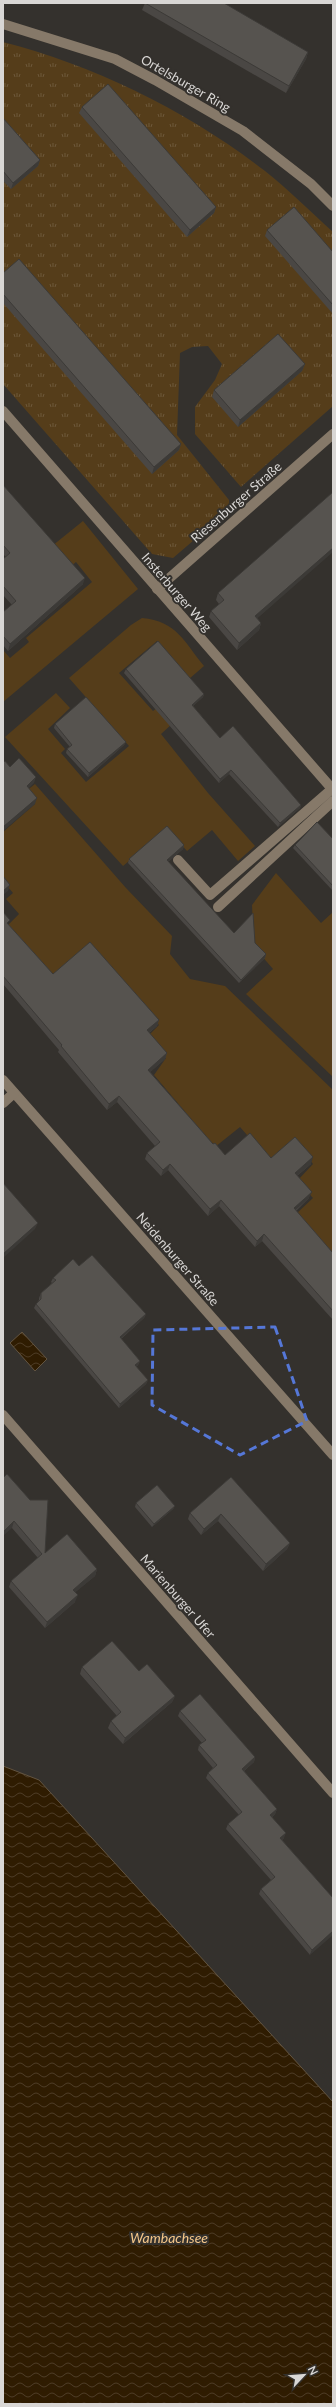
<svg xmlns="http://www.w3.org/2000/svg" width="336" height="2407" viewBox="0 0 336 2407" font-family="Lato,sans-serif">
  <defs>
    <pattern id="grass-tufts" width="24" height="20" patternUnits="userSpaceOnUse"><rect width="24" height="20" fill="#553d1a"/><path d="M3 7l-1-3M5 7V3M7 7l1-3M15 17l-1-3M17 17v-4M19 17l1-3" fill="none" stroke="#6d583a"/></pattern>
    <pattern id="water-waves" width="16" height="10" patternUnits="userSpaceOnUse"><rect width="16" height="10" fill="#2f1c01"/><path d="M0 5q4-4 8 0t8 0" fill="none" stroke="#4d3c25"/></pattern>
  </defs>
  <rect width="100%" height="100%" fill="#34312d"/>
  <path fill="url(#grass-tufts)" d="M 3,42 C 96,66 189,112 265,171 C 289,190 311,212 333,232 L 333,406 L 241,487 L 195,434 L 195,407 L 215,380 L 222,364 L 208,346 L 192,347 L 180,353 L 177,435 L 229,500 L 229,510 L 173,558 L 152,554 L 3,384 Z"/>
  <g fill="#553d1a">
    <path d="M 83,521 L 138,589 L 3,702 L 3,650 L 10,658 L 29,642 L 26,638 L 92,582 L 76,562 L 70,567 L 52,546 Z"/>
    <path d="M 142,618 C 177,621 184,642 204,666 L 189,679 L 157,641 L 119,673 L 153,711 L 172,697 L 184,713 L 161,734 L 208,793 L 255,846 L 238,861 L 212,830 L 187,851 L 167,829 L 123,866 L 5,737 L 56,693 L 70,708 L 48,729 L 65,749 L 61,753 L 86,782 L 129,746 L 69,678 L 131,625 Z"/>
    <path d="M 35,784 L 126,888 L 172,936 L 170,954 L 190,979 L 225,986 L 333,1090 L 333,1257 L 296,1214 L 313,1198 L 297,1181 L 313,1164 L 304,1151 L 270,1161 L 240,1127 L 215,1147 L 154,1075 L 166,1058 L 147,1037 L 159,1025 L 151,1015 L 51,978 L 5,928 L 19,914 L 6,899 L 13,893 L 3,881 L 3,832 L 35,804 L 25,792 Z"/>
    <path d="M 276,873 L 321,923 L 333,912 L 333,1077 L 246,994 L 273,969 L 254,947 L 252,905 Z"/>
  </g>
  <g fill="url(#water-waves)" stroke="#625441">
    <path d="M 22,1332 L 47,1359 L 35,1371 L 10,1343 Z"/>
    <path d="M 3,1766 L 39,1780 L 333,2102 L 333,2404 L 3,2404 Z"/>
  </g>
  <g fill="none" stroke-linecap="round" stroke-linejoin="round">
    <g stroke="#867969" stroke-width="10">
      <path d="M 3,24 L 115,59 L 155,80 L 243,131 L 311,184 L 333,206"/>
      <path d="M 3,411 L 333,790"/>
      <path d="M 157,589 L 333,434"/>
      <path d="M 178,860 L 210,895 L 332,789"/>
      <path d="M 218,907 L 333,801"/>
      <path d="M 3,1080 L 333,1455"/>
      <path d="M 3,1103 L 14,1093"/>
      <path d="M 3,1415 L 333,1793"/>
    </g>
  </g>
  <g fill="#4a4744">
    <path d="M 145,3 L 308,52 L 306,59 L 286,93 L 142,10 Z"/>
    <path d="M 82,107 L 216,207 L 214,213 L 187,237 L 79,113 Z"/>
    <path d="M 3,118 L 40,160 L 38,166 L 11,189 L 3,181 Z"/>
    <path d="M 267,230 L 333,252 L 333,314 L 265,236 Z"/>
    <path d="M 3,273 L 181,444 L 179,450 L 152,474 L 3,303 Z"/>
    <path d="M 305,364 L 302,371 L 238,427 L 212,397 L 214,390 Z"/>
    <path d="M 3,485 L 83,584 L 8,651 L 3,645 L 3,612 L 12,605 L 3,595 L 3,559 L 6,557 L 3,554 Z"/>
    <path d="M 218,593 L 272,605 L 257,618 L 261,623 L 259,630 L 237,650 L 209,617 L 211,611 L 219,604 L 216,600 Z"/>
    <path d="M 126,669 L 204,694 L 203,697 L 193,706 L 220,738 L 301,805 L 300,808 L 278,827 L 229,774 L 219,783 L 124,673 Z"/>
    <path d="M 55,724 L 126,742 L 124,745 L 88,777 L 66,753 L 67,749 L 70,747 L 54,728 Z"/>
    <path d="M 333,839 L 333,891 L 293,848 L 295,845 Z"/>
    <path d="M 184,845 L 183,849 L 168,862 L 234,933 L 255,943 L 266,954 L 265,958 L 239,983 L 128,863 L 129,859 Z"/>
    <path d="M 3,912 L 8,924 L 53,974 L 159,1020 L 157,1026 L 149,1033 L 167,1053 L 165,1059 L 150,1072 L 213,1144 L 225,1155 L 271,1158 L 311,1164 L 297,1176 L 309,1198 L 296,1211 L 333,1253 L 333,1320 L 262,1241 L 255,1247 L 219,1206 L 208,1216 L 168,1170 L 161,1176 L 145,1159 L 147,1153 L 155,1146 L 117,1102 L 107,1110 L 58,1052 L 59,1050 L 3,984 Z"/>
    <path d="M 79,1266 L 146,1314 L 144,1318 L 121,1339 L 140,1361 L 138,1365 L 136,1367 L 148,1380 L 146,1384 L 119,1408 L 34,1308 L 36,1304 L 39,1300 L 39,1298 L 41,1293 L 52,1283 L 51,1282 L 53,1278 Z"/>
    <path d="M 231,1477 L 290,1543 L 287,1549 L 263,1571 L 218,1521 L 201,1535 L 188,1519 L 190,1513 Z"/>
    <path d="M 3,1478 L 45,1553 L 97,1569 L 95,1576 L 75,1592 L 75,1602 L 45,1628 L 9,1587 L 11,1581 L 38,1558 L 12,1528 Z"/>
    <path d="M 136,1503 L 175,1506 L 173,1509 L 152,1527 L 135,1507 Z"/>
    <path d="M 82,1667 L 139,1671 L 175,1696 L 172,1702 L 123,1744 L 108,1728 L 111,1721 L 117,1716 L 80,1674 Z"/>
    <path d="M 180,1711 L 255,1757 L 254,1762 L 244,1771 L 277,1809 L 275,1814 L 272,1817 L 284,1838 L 282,1840 L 333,1898 L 310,1955 L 259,1894 L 261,1889 L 271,1880 L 226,1829 L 228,1824 L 239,1815 L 206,1778 L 208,1773 L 213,1768 L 198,1750 L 199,1745 L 202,1743 L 178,1716 Z"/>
  </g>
  <g fill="#3c3a37">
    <path d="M 308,52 L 306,59 L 286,93 L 289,86 Z"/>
    <path d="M 40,160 L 38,166 L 11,189 L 13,183 Z"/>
    <path d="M 216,207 L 214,213 L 187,237 L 190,230 Z"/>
    <path d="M 305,364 L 302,371 L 238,427 L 240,420 Z"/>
    <path d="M 181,444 L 179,450 L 152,474 L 154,467 Z"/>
    <path d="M 333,548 L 333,552 L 253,622 L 255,616 Z"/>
    <path d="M 85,578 L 83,584 L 8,651 L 10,644 Z"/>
    <path d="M 261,623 L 259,630 L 237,650 L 239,643 Z"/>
    <path d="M 204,694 L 203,697 L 190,709 L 192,705 Z"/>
    <path d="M 126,742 L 124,745 L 88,777 L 89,773 Z"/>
    <path d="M 231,770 L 229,774 L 219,783 L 220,779 Z"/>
    <path d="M 36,777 L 34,783 L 25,792 L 27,786 Z"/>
    <path d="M 37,798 L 35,804 L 3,831 L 3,827 Z"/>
    <path d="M 301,805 L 300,808 L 278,827 L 280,823 Z"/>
    <path d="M 184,845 L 183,849 L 166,864 L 167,860 Z"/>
    <path d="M 10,885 L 8,891 L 3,895 L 3,891 Z"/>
    <path d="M 266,954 L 265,958 L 239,983 L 241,980 Z"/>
    <path d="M 159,1020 L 157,1026 L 145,1036 L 147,1030 Z"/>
    <path d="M 167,1053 L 165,1059 L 146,1076 L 148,1070 Z"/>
    <path d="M 119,1096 L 117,1102 L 107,1110 L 109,1104 Z"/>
    <path d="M 313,1157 L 311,1164 L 293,1179 L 295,1173 Z"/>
    <path d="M 170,1164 L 168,1170 L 161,1176 L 163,1170 Z"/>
    <path d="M 312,1192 L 309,1198 L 291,1214 L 294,1208 Z"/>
    <path d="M 221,1200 L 219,1206 L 208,1216 L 210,1209 Z"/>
    <path d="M 38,1223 L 35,1229 L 3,1258 L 3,1254 Z"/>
    <path d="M 264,1234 L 262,1241 L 255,1247 L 257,1241 Z"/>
    <path d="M 146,1314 L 144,1318 L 118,1341 L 120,1337 Z"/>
    <path d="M 140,1361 L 138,1365 L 133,1370 L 135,1365 Z"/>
    <path d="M 148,1380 L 146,1384 L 119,1408 L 120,1404 Z"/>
    <path d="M 175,1506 L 173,1509 L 152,1527 L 154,1524 Z"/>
    <path d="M 221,1514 L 218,1521 L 201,1535 L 204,1529 Z"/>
    <path d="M 14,1521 L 12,1528 L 3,1536 L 3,1532 Z"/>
    <path d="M 290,1543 L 287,1549 L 263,1571 L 266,1564 Z"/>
    <path d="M 97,1569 L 95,1576 L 71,1596 L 73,1590 Z"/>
    <path d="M 78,1595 L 75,1602 L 45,1628 L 47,1622 Z"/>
    <path d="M 175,1696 L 172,1702 L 123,1744 L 125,1738 Z"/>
    <path d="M 255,1757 L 254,1762 L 240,1774 L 242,1769 Z"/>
    <path d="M 277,1809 L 275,1814 L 268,1820 L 270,1815 Z"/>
    <path d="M 286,1833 L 284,1838 L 278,1843 L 280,1838 Z"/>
    <path d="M 333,1931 L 333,1935 L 310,1955 L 312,1950 Z"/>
  </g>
  <g fill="#56534f" stroke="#3c3a37">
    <path d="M 145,3 L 224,3 L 308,52 L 289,86 Z"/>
    <path d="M 108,84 L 216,207 L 190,230 L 82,107 Z"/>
    <path d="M 3,118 L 40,160 L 13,183 L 3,171 Z"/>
    <path d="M 294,207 L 333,252 L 333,305 L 267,230 Z"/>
    <path d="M 19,259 L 181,444 L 154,467 L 3,294 L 3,273 Z"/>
    <path d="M 278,334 L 305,364 L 240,420 L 214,390 Z"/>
    <path d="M 3,485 L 85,578 L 10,644 L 3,636 L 3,612 L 16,601 L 3,586 L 3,559 L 10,553 L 3,545 Z"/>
    <path d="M 333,492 L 333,548 L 255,616 L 261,623 L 239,643 L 211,611 L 224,600 L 218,593 Z"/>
    <path d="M 158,641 L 204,694 L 192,705 L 220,738 L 233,726 L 301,805 L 280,823 L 231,770 L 220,779 L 126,669 Z"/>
    <path d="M 86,697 L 126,742 L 89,773 L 67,749 L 72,745 L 55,724 Z"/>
    <path d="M 19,758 L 36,777 L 27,786 L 37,798 L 3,827 L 3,762 L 5,761 L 10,767 Z"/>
    <path d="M 317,822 L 333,839 L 333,886 L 295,845 Z"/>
    <path d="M 167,826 L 184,845 L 167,860 L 234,933 L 253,913 L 255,943 L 266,954 L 241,980 L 129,859 Z"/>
    <path d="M 3,876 L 10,885 L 3,891 Z"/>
    <path d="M 3,912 L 10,920 L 7,923 L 53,974 L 90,942 L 159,1020 L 147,1030 L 167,1053 L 148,1070 L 213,1144 L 215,1143 L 225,1155 L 250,1133 L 271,1158 L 295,1137 L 313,1157 L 295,1173 L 312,1192 L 294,1208 L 333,1253 L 333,1311 L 264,1234 L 257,1241 L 221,1200 L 210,1209 L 170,1164 L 163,1170 L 147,1153 L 160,1142 L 119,1096 L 109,1104 L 61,1046 L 62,1045 L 3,976 Z"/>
    <path d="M 3,1183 L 38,1223 L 3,1254 Z"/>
    <path d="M 92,1255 L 146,1314 L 120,1337 L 140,1361 L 135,1365 L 148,1380 L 120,1404 L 36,1304 L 41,1299 L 41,1293 L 56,1280 L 53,1278 L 73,1259 L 79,1266 Z"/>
    <path d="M 7,1474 L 30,1500 L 48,1500 L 45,1553 L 67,1534 L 97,1569 L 73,1590 L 78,1595 L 47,1622 L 11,1581 L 42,1554 L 14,1521 L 3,1532 L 3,1478 Z"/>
    <path d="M 231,1477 L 290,1543 L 266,1564 L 221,1514 L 204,1529 L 190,1513 Z"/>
    <path d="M 157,1485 L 175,1506 L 154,1524 L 136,1503 Z"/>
    <path d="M 112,1641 L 139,1671 L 147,1664 L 175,1696 L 125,1738 L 111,1721 L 121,1712 L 82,1667 Z"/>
    <path d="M 200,1694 L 255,1757 L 242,1769 L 277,1809 L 270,1815 L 286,1833 L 280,1838 L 333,1898 L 333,1931 L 312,1950 L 261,1889 L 275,1877 L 228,1824 L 242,1812 L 208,1773 L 217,1765 L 199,1745 L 206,1740 L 180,1711 Z"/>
  </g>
  <path fill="none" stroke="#5577d7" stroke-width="3" stroke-dasharray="8 5" stroke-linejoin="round" d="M 275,1327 L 307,1421 L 240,1455 L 152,1405 L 153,1330 Z"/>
  <g text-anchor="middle" stroke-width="4" stroke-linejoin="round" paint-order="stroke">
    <g font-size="13" fill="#d9d7d5" stroke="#34312d">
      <text transform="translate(186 83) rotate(30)" y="5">Ortelsburger Ring</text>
      <text transform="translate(236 502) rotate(-41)" y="5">Riesenburger Straße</text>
      <text transform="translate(177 592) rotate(49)" y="5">Insterburger Weg</text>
      <text transform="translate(178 1259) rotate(49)" y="5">Neidenburger Straße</text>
      <text transform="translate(178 1596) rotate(49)" y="5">Marienburger Ufer</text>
    </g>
    <g font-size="14" font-style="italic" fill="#f4c689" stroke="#34312d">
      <text x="169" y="2243">Wambachsee</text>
    </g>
  </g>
  <rect width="336" height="2407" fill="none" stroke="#d9d7d5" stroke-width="8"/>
  <g transform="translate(304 2375) rotate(64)" stroke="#34312d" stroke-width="3" paint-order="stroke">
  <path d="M0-3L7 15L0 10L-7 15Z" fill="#d9d7d5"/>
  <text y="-6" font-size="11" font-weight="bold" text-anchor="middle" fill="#d9d7d5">N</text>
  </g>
</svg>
